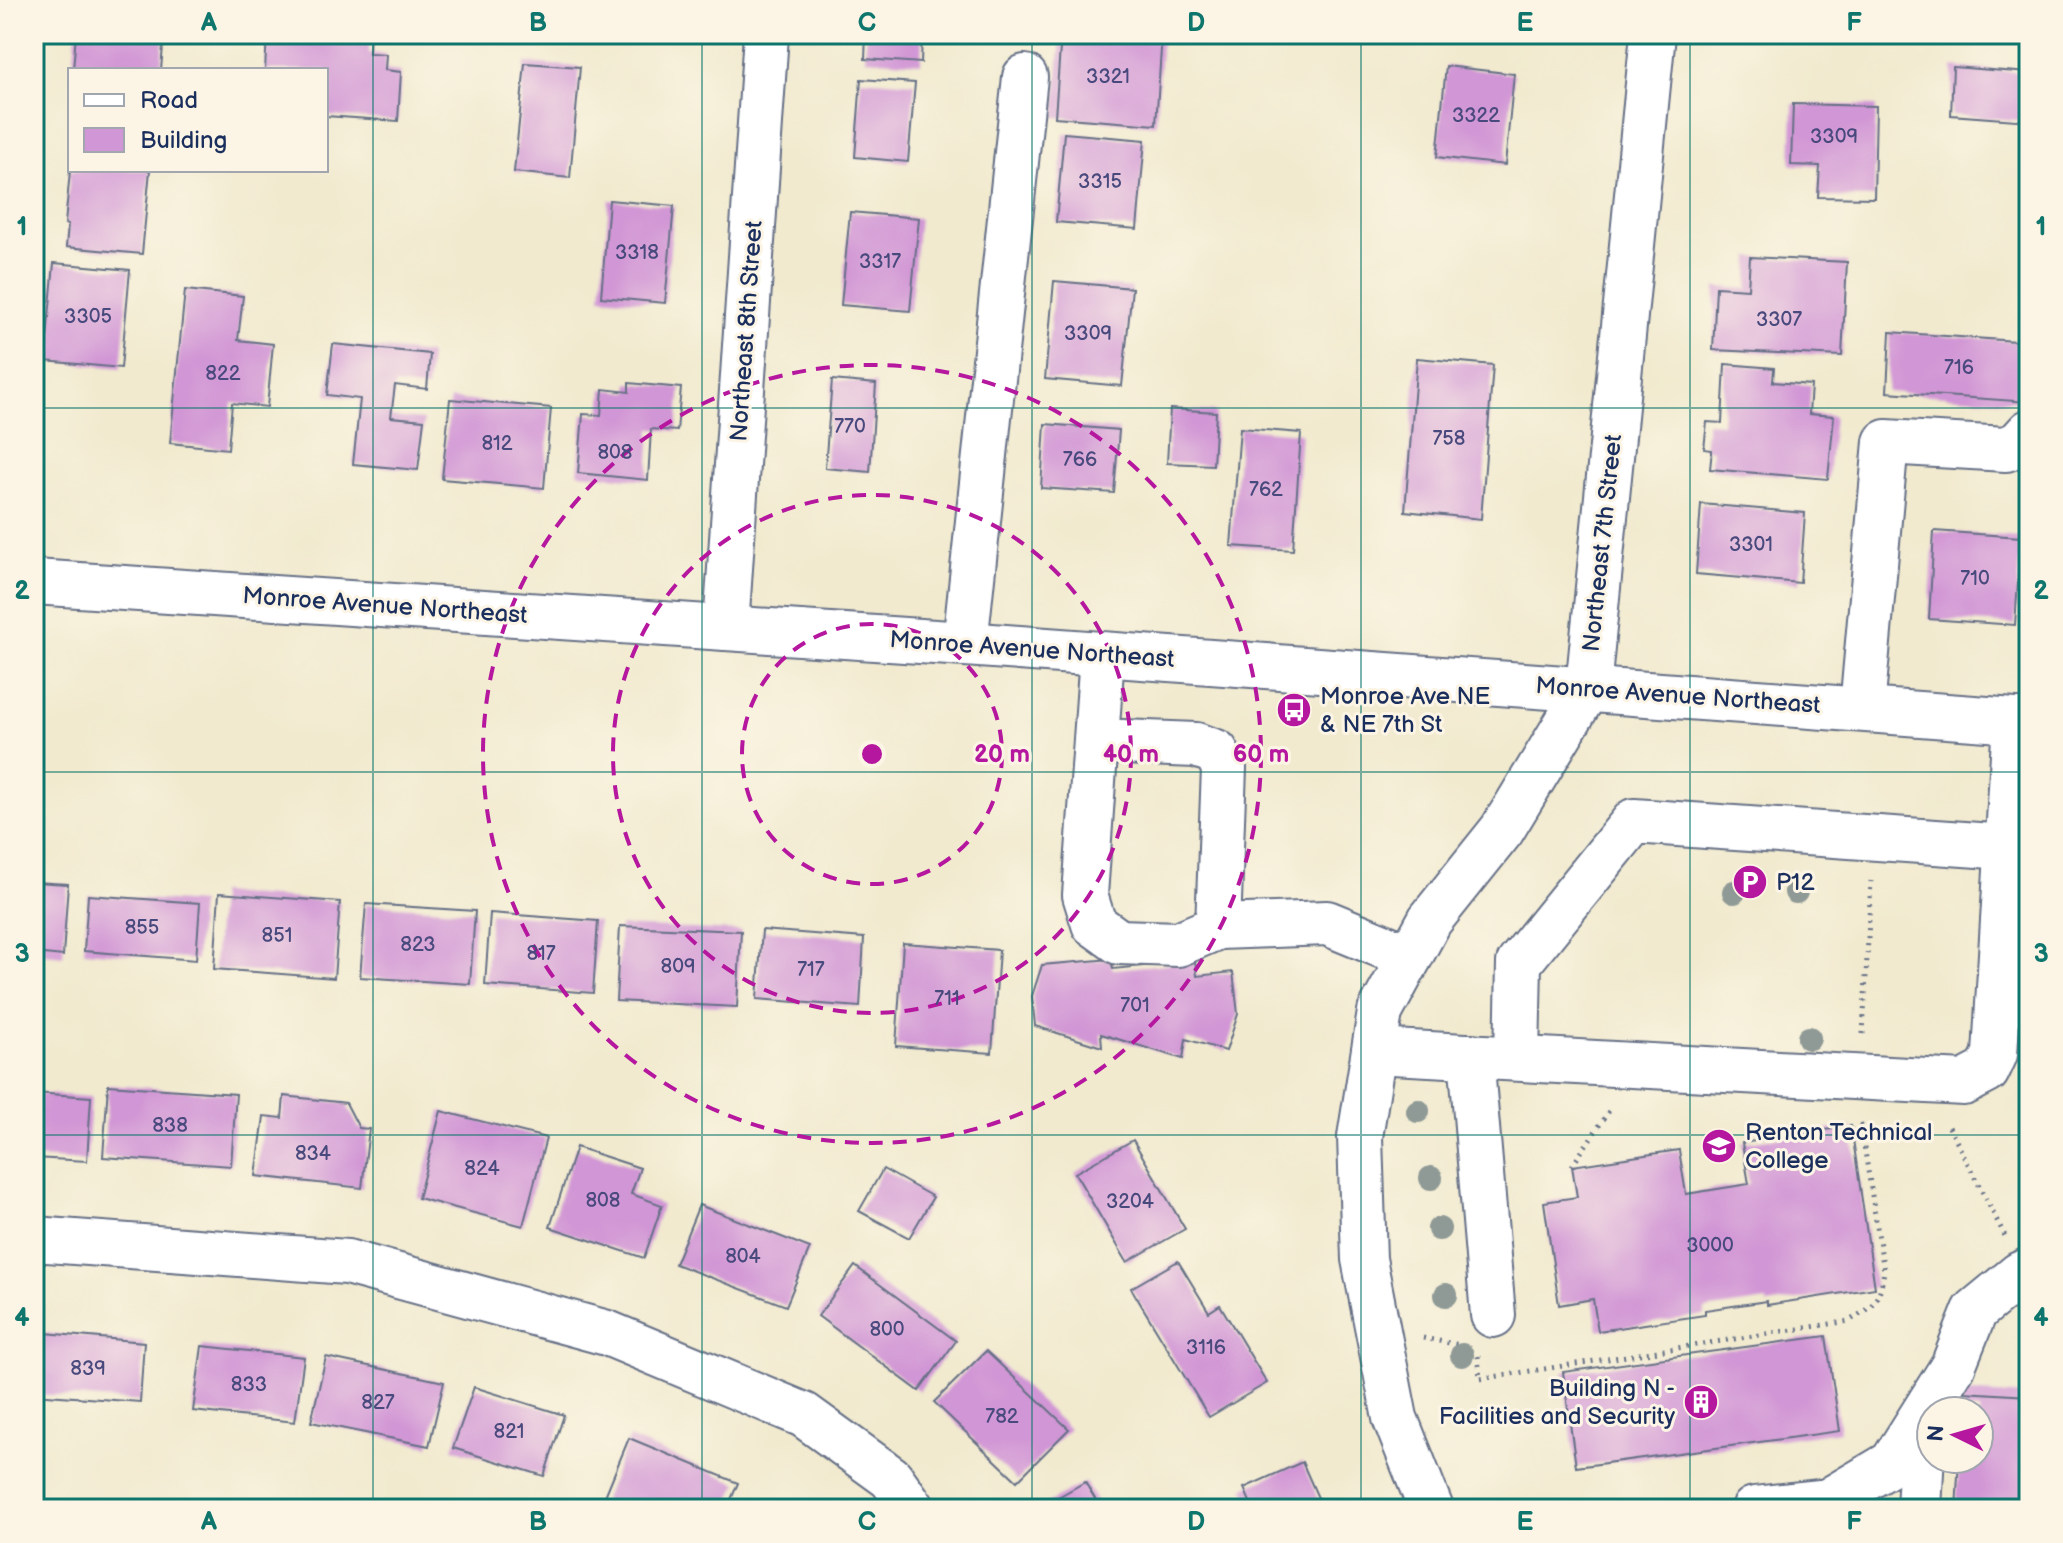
<svg xmlns="http://www.w3.org/2000/svg" width="2063" height="1543" viewBox="0 0 2063 1543" font-family="'Balsamiq Sans',sans-serif">
  <rect width="100%" height="100%" fill="#fcf5e5"/>
  <filter id="ink" filterUnits="userSpaceOnUse"><feTurbulence type="fractalNoise" baseFrequency=".0125" numOctaves="2"/><feDisplacementMap in="SourceGraphic" scale="16" xChannelSelector="R" yChannelSelector="G"/><feConvolveMatrix kernelMatrix="1 2 1 2 8 2 1 2 1" color-interpolation-filters="sRGB"/></filter>
  <filter id="wash" filterUnits="userSpaceOnUse"><feTurbulence type="fractalNoise" baseFrequency=".006" numOctaves="4" result="noise"/><feDisplacementMap in="SourceGraphic" scale="32" xChannelSelector="R" yChannelSelector="G"/><feGaussianBlur stdDeviation="1.8" result="paint"/><feColorMatrix in="noise" values="0 0 0 0 0 0 0 0 0 0 0 0 0 0 0 0 0 1.4 0 .05"/><feComposite in="paint" operator="in"/></filter>
  <g filter="url(#wash)">
    <rect width="100%" height="100%" fill="#f1eacf"/>
    <g id="blocks">
      <g fill="#d196d5">
        <path d="M 76,34 L 164,34 L 161,70 L 73,70 Z"/>
        <path d="M 267,34 L 370,34 L 369,53 L 386,54 L 385,70 L 401,72 L 398,121 L 326,116 L 326,70 L 265,70 Z"/>
        <path d="M 866,34 L 922,34 L 921,63 L 865,59 Z"/>
        <path d="M 1061,34 L 1162,34 L 1156,125 L 1055,117 Z"/>
        <path d="M 525,63 L 580,67 L 570,178 L 514,172 Z"/>
        <path d="M 1446,66 L 1514,74 L 1505,165 L 1437,157 Z"/>
        <path d="M 1953,67 L 2029,73 L 2029,121 L 1951,115 Z"/>
        <path d="M 861,79 L 915,83 L 908,162 L 855,157 Z"/>
        <path d="M 1793,104 L 1876,106 L 1874,198 L 1818,197 L 1820,166 L 1791,165 Z"/>
        <path d="M 1064,133 L 1145,140 L 1137,229 L 1056,222 Z"/>
        <path d="M 73,170 L 150,170 L 142,254 L 66,247 L 68,225 L 65,224 L 70,171 Z"/>
        <path d="M 609,200 L 674,206 L 665,303 L 601,297 Z"/>
        <path d="M 850,212 L 919,218 L 910,311 L 841,305 Z"/>
        <path d="M 1750,257 L 1847,262 L 1842,356 L 1713,350 L 1716,287 L 1748,289 Z"/>
        <path d="M 54,263 L 130,270 L 121,368 L 45,361 Z"/>
        <path d="M 1054,281 L 1132,288 L 1122,386 L 1045,379 Z"/>
        <path d="M 185,290 L 243,296 L 238,340 L 273,344 L 267,407 L 232,403 L 228,449 L 170,443 Z"/>
        <path d="M 1890,332 L 2029,342 L 2029,402 L 1887,392 Z"/>
        <path d="M 333,344 L 430,354 L 427,389 L 395,385 L 391,417 L 424,420 L 418,470 L 353,464 L 360,399 L 327,395 Z"/>
        <path d="M 1417,358 L 1493,365 L 1481,519 L 1405,511 Z"/>
        <path d="M 1725,364 L 1774,368 L 1773,382 L 1811,385 L 1809,414 L 1834,416 L 1828,479 L 1710,469 L 1712,450 L 1704,449 L 1707,422 L 1722,423 Z"/>
        <path d="M 832,380 L 876,384 L 870,472 L 825,468 Z"/>
        <path d="M 629,383 L 681,388 L 677,431 L 651,429 L 648,480 L 578,473 L 583,414 L 601,415 L 603,389 L 629,392 Z"/>
        <path d="M 450,399 L 551,408 L 544,488 L 442,479 Z"/>
        <path d="M 1170,409 L 1216,412 L 1213,465 L 1167,463 Z"/>
        <path d="M 1045,424 L 1119,430 L 1114,493 L 1041,488 Z"/>
        <path d="M 1240,428 L 1301,433 L 1293,550 L 1231,546 Z"/>
        <path d="M 1701,504 L 1805,513 L 1800,583 L 1696,574 Z"/>
        <path d="M 1934,531 L 2021,537 L 2015,625 L 1929,619 Z"/>
        <path d="M 34,882 L 68,884 L 63,956 L 34,953 Z"/>
        <path d="M 219,893 L 340,902 L 334,978 L 214,969 Z"/>
        <path d="M 88,895 L 200,903 L 196,960 L 84,951 Z"/>
        <path d="M 366,904 L 475,911 L 470,984 L 360,977 Z"/>
        <path d="M 490,913 L 598,921 L 593,993 L 485,985 Z"/>
        <path d="M 620,926 L 741,931 L 737,1007 L 616,1001 Z"/>
        <path d="M 762,930 L 864,938 L 860,1007 L 757,999 Z"/>
        <path d="M 903,943 L 999,950 L 992,1053 L 896,1046 Z"/>
        <path d="M 1111,959 L 1113,969 L 1195,961 L 1197,976 L 1233,972 L 1238,1014 L 1226,1051 L 1186,1039 L 1183,1059 L 1101,1034 L 1102,1047 L 1035,1026 L 1032,996 L 1042,965 Z"/>
        <path d="M 108,1085 L 236,1094 L 231,1166 L 103,1157 Z"/>
        <path d="M 34,1093 L 91,1097 L 87,1161 L 34,1158 Z"/>
        <path d="M 284,1096 L 346,1103 L 359,1128 L 369,1129 L 362,1188 L 256,1176 L 264,1116 L 282,1118 Z"/>
        <path d="M 441,1111 L 546,1138 L 523,1226 L 418,1198 Z"/>
        <path d="M 1851,1126 L 1875,1288 L 1767,1305 L 1767,1301 L 1705,1310 L 1705,1315 L 1598,1331 L 1593,1299 L 1559,1305 L 1544,1202 L 1577,1197 L 1572,1166 L 1679,1150 L 1686,1194 L 1749,1184 L 1742,1143 Z"/>
        <path d="M 1133,1140 L 1185,1229 L 1127,1262 L 1075,1173 Z"/>
        <path d="M 576,1147 L 640,1168 L 631,1194 L 662,1205 L 644,1258 L 550,1227 Z"/>
        <path d="M 883,1169 L 933,1197 L 909,1238 L 859,1211 Z"/>
        <path d="M 699,1205 L 810,1248 L 786,1306 L 675,1264 Z"/>
        <path d="M 1178,1261 L 1209,1312 L 1220,1305 L 1267,1383 L 1209,1417 L 1131,1288 Z"/>
        <path d="M 855,1266 L 956,1341 L 919,1391 L 818,1316 Z"/>
        <path d="M 34,1332 L 144,1342 L 140,1402 L 34,1394 Z"/>
        <path d="M 1826,1336 L 1840,1431 L 1576,1467 L 1563,1372 Z"/>
        <path d="M 202,1346 L 304,1357 L 295,1422 L 193,1411 Z"/>
        <path d="M 986,1351 L 1069,1429 L 1017,1481 L 934,1402 Z"/>
        <path d="M 326,1357 L 444,1382 L 429,1446 L 311,1422 Z"/>
        <path d="M 474,1387 L 564,1415 L 544,1476 L 453,1448 Z"/>
        <path d="M 1963,1392 L 2029,1396 L 2029,1509 L 1956,1509 L 1959,1459 L 1979,1459 L 1979,1411 L 1962,1411 Z"/>
        <path d="M 629,1438 L 738,1483 L 727,1509 L 623,1509 L 603,1501 Z"/>
        <path d="M 1302,1462 L 1323,1509 L 1253,1509 L 1244,1488 Z"/>
        <path d="M 1085,1482 L 1101,1509 L 1037,1509 Z"/>
      </g>
    </g>
  </g>
  <g filter="url(#ink)">
    <use href="#blocks" fill-opacity="0" stroke="#667086" stroke-width="2"/>
    <g fill="none" stroke-linecap="round" stroke-linejoin="round">
      <g stroke="#667086" stroke-width="48">
        <g id="minor">
          <path d="M 34,582 L 965,644 L 2029,722"/>
          <path d="M 726,628 L 766,34"/>
          <path d="M 965,644 L 1025,77"/>
          <path d="M 1862,709 L 1886,442 L 2006,449 L 2019,443 L 2029,432"/>
          <path d="M 1097,741 L 1196,745 L 1216,752 L 1224,768 L 1218,927 L 1178,944 L 1119,942 L 1094,924 L 1085,895 L 1102,655"/>
          <path d="M 1218,927 L 1327,923 L 1410,957"/>
          <path d="M 1374,1051 L 1964,1083 L 1987,1071 L 1995,1054 L 2015,721"/>
          <path d="M 1471,1056 L 1493,1315"/>
          <path d="M 1517,1058 L 1519,963 L 1634,821 L 2007,847"/>
          <path d="M 34,1239 L 347,1262 L 607,1333 L 804,1415 L 891,1478 L 913,1509"/>
          <path d="M 1431,1509 L 1395,1418 L 1364,1259 L 1360,1137 L 1380,1012 L 1430,920 L 1502,830 L 1588,688 L 1653,34"/>
          <path d="M 1754,1509 L 1828,1501 L 1892,1463 L 1953,1366 L 1975,1311 L 2020,1274 L 2029,1270"/>
          <path d="M 1919,1509 L 1924,1416"/>
        </g>
      </g>
      <g stroke="#667086" stroke-width="5" stroke-dasharray="2 6" stroke-linecap="butt">
        <path d="M 1863,1034 L 1871,881"/>
        <path d="M 1949,1127 L 2005,1236"/>
        <path d="M 1572,1166 L 1609,1111 L 1614,1111"/>
        <path d="M 1423,1338 L 1460,1345"/>
        <path d="M 1478,1356 L 1480,1379 L 1849,1321 C 1874,1306 1880,1300 1884,1271 L 1860,1120"/>
      </g>
      <use href="#minor" stroke="#fff" stroke-width="44"/>
    </g>
    <g fill="#8f9a96">
      <circle cx="1734" cy="892" r="12"/>
      <circle cx="1796" cy="892" r="12"/>
      <circle cx="1809" cy="1038" r="12"/>
      <circle cx="1418" cy="1111" r="12"/>
      <circle cx="1431" cy="1178" r="12"/>
      <circle cx="1439" cy="1229" r="12"/>
      <circle cx="1446" cy="1295" r="12"/>
      <circle cx="1462" cy="1355" r="12"/>
    </g>
  </g>
  <path fill="none" stroke="#0f766e" stroke-width="2" stroke-opacity="0.55" d="M 373,34 L 373,1509M 702,34 L 702,1509M 1032,34 L 1032,1509M 1361,34 L 1361,1509M 1690,34 L 1690,1509M 34,408 L 2029,408M 34,772 L 2029,772M 34,1135 L 2029,1135"/>
  <g fill="none" stroke="#b5179e" stroke-width="4" stroke-dasharray="14 10">
    <circle cx="872" cy="754" r="130"/>
    <circle cx="872" cy="754" r="259"/>
    <circle cx="872" cy="754" r="389"/>
  </g>
  <defs>
    <g id="bus-disc" transform="scale(1.8)"><circle r="9.5" fill="#b5179e" stroke="#fcf5e5"/><path d="M-5-6H5V4H4V6H2V4H-2V6H-4V4H-5ZM-3.5-4V0h7V-4ZM-3.5 1.2v1.5H-2V1.2ZM2 1.2v1.5H3.5V1.2Z" fill="#fff"/></g>
    <g id="parking-disc" transform="scale(1.8)"><circle r="9.5" fill="#b5179e" stroke="#fcf5e5"/><path d="M-3.5-5.5H1a3.5 3.5 0 0 1 0 7H-1V5.5H-3.5ZM-1-3.4V-.6H.8a1.4 1.4 0 0 0 0-2.8Z" fill="#fff"/></g>
    <g id="university-disc" transform="scale(1.8)"><circle r="9.5" fill="#b5179e" stroke="#fcf5e5"/><path d="M0-5L7-2L0 1L-7-2ZM-4 1L0 2.5L4 1V4Q0 6-4 4Z" fill="#fff"/></g>
    <g id="building-disc" transform="scale(1.8)"><circle r="9.5" fill="#b5179e" stroke="#fcf5e5"/><path d="M-4-6H4V6H1V3H-1V6H-4ZM-2.5-4.3h1.7v1.8h-1.7ZM.8-4.3h1.7v1.8H.8ZM-2.5-1h1.7V.8h-1.7ZM.8-1h1.7V.8H.8Z" fill="#fff"/></g>
  </defs>
  <g fill-rule="evenodd">
    <use href="#bus-disc" x="1294" y="710"/>
    <use href="#parking-disc" x="1750" y="882"/>
    <use href="#university-disc" x="1719" y="1146"/>
    <use href="#building-disc" x="1701" y="1402"/>
  </g>
  <g text-anchor="middle" stroke-width="6" stroke-linejoin="round" paint-order="stroke">
    <g font-size="20" fill="#48497c">
      <text x="1108" y="83">3321</text>
      <text x="1476" y="122">3322</text>
      <text x="1834" y="143">3309</text>
      <text x="1100" y="188">3315</text>
      <text x="637" y="259">3318</text>
      <text x="880" y="268">3317</text>
      <text x="88" y="323">3305</text>
      <text x="1779" y="326">3307</text>
      <text x="1088" y="340">3309</text>
      <text x="1959" y="374">716</text>
      <text x="223" y="380">822</text>
      <text x="850" y="433">770</text>
      <text x="1449" y="445">758</text>
      <text x="497" y="450">812</text>
      <text x="615" y="459">808</text>
      <text x="1080" y="466">766</text>
      <text x="1266" y="496">762</text>
      <text x="1751" y="551">3301</text>
      <text x="1975" y="585">710</text>
      <text x="142" y="934">855</text>
      <text x="277" y="942">851</text>
      <text x="418" y="951">823</text>
      <text x="541" y="960">817</text>
      <text x="678" y="973">809</text>
      <text x="811" y="976">717</text>
      <text x="947" y="1005">711</text>
      <text x="1135" y="1012">701</text>
      <text x="170" y="1132">838</text>
      <text x="313" y="1160">834</text>
      <text x="482" y="1175">824</text>
      <text x="603" y="1207">808</text>
      <text x="1130" y="1208">3204</text>
      <text x="1710" y="1252">3000</text>
      <text x="743" y="1263">804</text>
      <text x="887" y="1336">800</text>
      <text x="1206" y="1354">3116</text>
      <text x="88" y="1375">839</text>
      <text x="249" y="1391">833</text>
      <text x="378" y="1409">827</text>
      <text x="1002" y="1423">782</text>
      <text x="509" y="1438">821</text>
    </g>
    <g font-size="24" fill="#1b2f5e" stroke="#fcf5e5">
      <text transform="translate(746 331) rotate(-86)" y="8">Northeast 8th Street</text>
      <text transform="translate(1602 543) rotate(-84)" y="8">Northeast 7th Street</text>
      <text transform="translate(385 605) rotate(4)" y="8">Monroe Avenue Northeast</text>
      <text transform="translate(1032 649) rotate(4)" y="8">Monroe Avenue Northeast</text>
      <text transform="translate(1678 695) rotate(4)" y="8">Monroe Avenue Northeast</text>
    </g>
    <g font-size="24" fill="#1b2f5e" stroke="#fcf5e5" text-anchor="start">
      <text x="1320" y="704">Monroe Ave NE<tspan x="1320" dy="28">&amp; NE 7th St</tspan></text>
      <text x="1776" y="890">P12</text>
      <text x="1745" y="1140">Renton Technical<tspan x="1745" dy="28">College</tspan></text>
      <text x="1675" y="1396" text-anchor="end">Building N -<tspan x="1675" dy="28">Facilities and Security</tspan></text>
    </g>
  </g>
  <circle cx="872" cy="754" r="12" fill="#b5179e" stroke="#fcf5e5" stroke-width="4"/>
  <g font-size="24" text-anchor="middle" font-weight="bold" fill="#b5179e" stroke="#fcf5e5" stroke-width="6" stroke-linejoin="round" paint-order="stroke">
    <text x="1002" y="762">20 m</text>
    <text x="1131" y="762">40 m</text>
    <text x="1261" y="762">60 m</text>
  </g>
  <rect width="2063" height="1543" fill="none" stroke="#fcf5e5" stroke-width="88"/>
  <rect x="68" y="68" width="260" height="104" fill="#fcf5e5" stroke="#a2a6af" stroke-width="2"/>
  <rect x="84" y="94" width="40" height="12" fill="#ffffff" stroke="#a2a6af" stroke-width="2"/>
  <text x="140" y="108" font-size="24" fill="#1b2f5e">Road</text>
  <rect x="84" y="128" width="40" height="24" fill="#d196d5" stroke="#a2a6af" stroke-width="2"/>
  <text x="140" y="148" font-size="24" fill="#1b2f5e">Building</text>
  <g transform="translate(1955 1435) rotate(275)"><circle r="38" fill="#fcf5e5" stroke="#a2a6af" stroke-width="2"/>
  <path d="M0-6L14 30L0 20L-14 30Z" fill="#b5179e"/>
  <text y="-12" font-size="22" font-weight="bold" text-anchor="middle" fill="#1b2f5e">N</text>
  </g>
  <rect x="44" y="44" width="1975" height="1455" fill="none" stroke="#0f766e" stroke-width="3"/>
  <g font-size="26" text-anchor="middle" font-weight="bold" fill="#0f766e">
    <text x="209" y="31">A</text>
    <text x="538" y="31">B</text>
    <text x="867" y="31">C</text>
    <text x="1196" y="31">D</text>
    <text x="1525" y="31">E</text>
    <text x="1854" y="31">F</text>
    <text x="22" y="235">1</text>
    <text x="2041" y="235">1</text>
    <text x="22" y="599">2</text>
    <text x="2041" y="599">2</text>
    <text x="22" y="962">3</text>
    <text x="2041" y="962">3</text>
    <text x="22" y="1326">4</text>
    <text x="2041" y="1326">4</text>
    <text x="209" y="1530">A</text>
    <text x="538" y="1530">B</text>
    <text x="867" y="1530">C</text>
    <text x="1196" y="1530">D</text>
    <text x="1525" y="1530">E</text>
    <text x="1854" y="1530">F</text>
  </g>
</svg>
